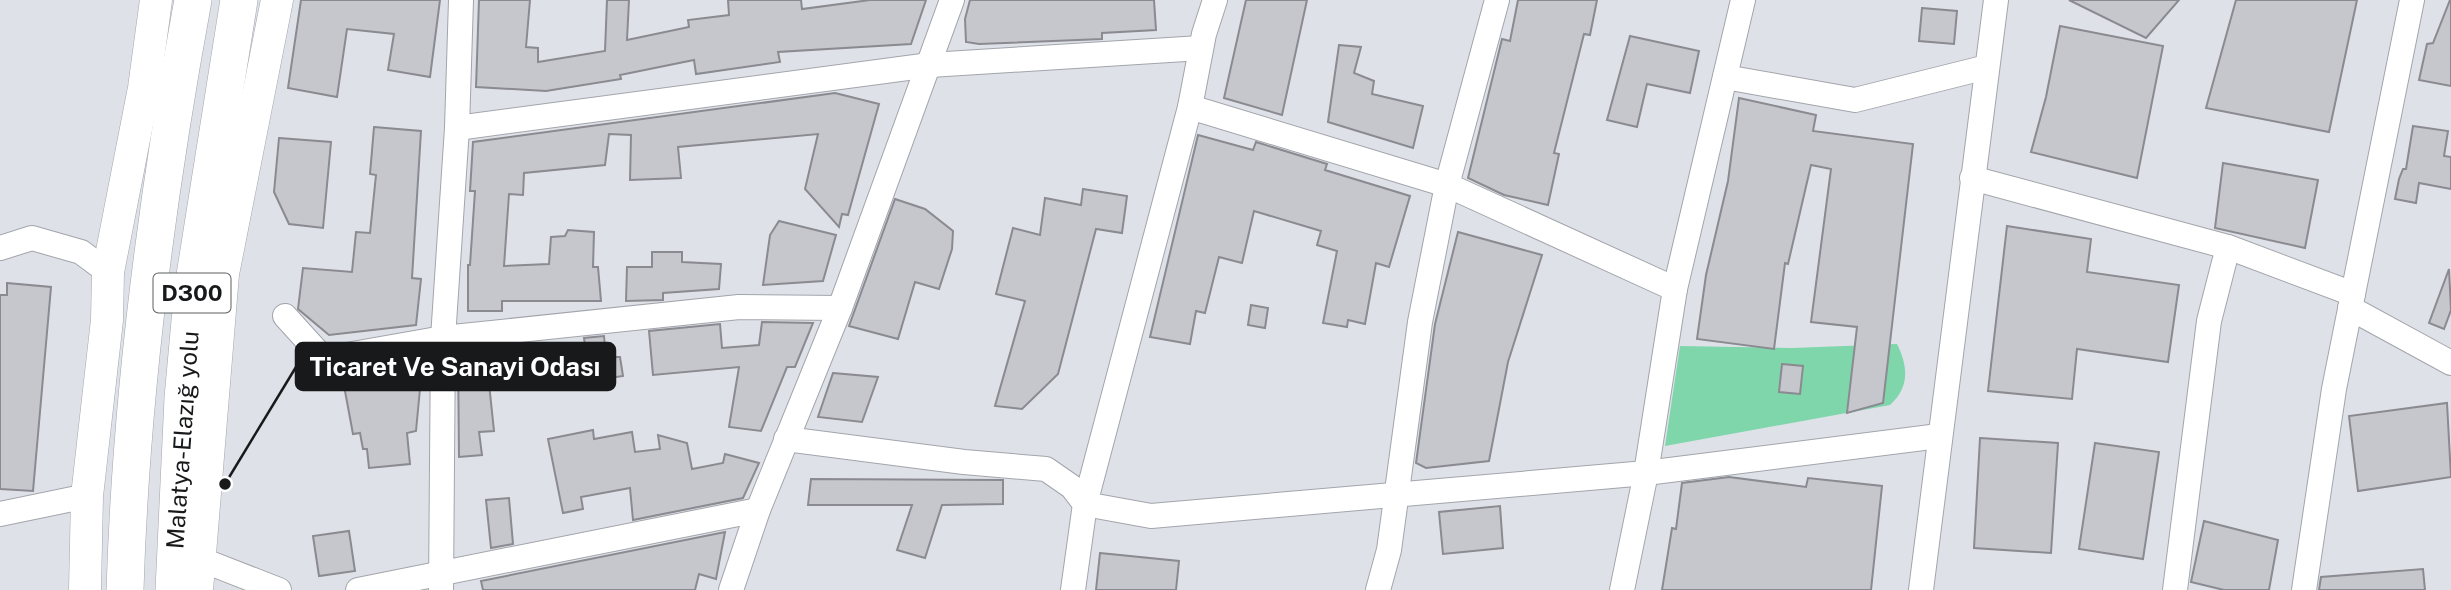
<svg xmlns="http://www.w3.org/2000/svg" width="2451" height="590" viewBox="0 0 2451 590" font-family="'Public Sans',sans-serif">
  <rect width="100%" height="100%" fill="#dee2e8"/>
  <path fill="#7fd6ab" d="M 1897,344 C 1908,366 1910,387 1890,405 L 1665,446 L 1680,346 L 1792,348 Z"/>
  <g fill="#c6c6cd" stroke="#8a8a90" stroke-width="2">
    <path d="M 301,0 L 440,0 L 430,77 L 388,70 L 394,34 L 347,29 L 337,97 L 288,88 Z"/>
    <path d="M 479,0 L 530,0 L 526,47 L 538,48 L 538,62 L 605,51 L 607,0 L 629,0 L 627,40 L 689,27 L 688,20 L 729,15 L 728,0 L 801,0 L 802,9 L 870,0 L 926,0 L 911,44 L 778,52 L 780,62 L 696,74 L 694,60 L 620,75 L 621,79 L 546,91 L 476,87 Z"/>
    <path d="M 970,0 L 1154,0 L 1156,30 L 1102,33 L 1102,39 L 979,44 L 966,42 L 965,19 Z"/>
    <path d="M 1246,0 L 1307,0 L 1282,115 L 1224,98 Z"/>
    <path d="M 1518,0 L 1597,0 L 1590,35 L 1584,34 L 1554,153 L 1559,154 L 1548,205 L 1504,195 L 1468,178 L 1502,39 L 1510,41 Z"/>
    <path d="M 2069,0 L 2179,0 L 2146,38 Z"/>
    <path d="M 2236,0 L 2357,0 L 2329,132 L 2206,108 Z"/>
    <path d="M 2450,0 L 2451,0 L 2451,86 L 2419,80 L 2427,44 L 2433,43 Z"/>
    <path d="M 1922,8 L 1957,11 L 1954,44 L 1919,41 Z"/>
    <path d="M 2060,26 L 2163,46 L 2137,178 L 2031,152 L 2046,97 Z"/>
    <path d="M 1630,36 L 1699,51 L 1690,93 L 1647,84 L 1637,127 L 1607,120 Z"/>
    <path d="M 1339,45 L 1361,47 L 1354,73 L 1374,81 L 1372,94 L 1423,106 L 1413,148 L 1328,122 Z"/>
    <path d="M 835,93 L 879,104 L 848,215 L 842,214 L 839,227 L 805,189 L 818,134 L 678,147 L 681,178 L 630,180 L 631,135 L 609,134 L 605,165 L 524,173 L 523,195 L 509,194 L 504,266 L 549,264 L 551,237 L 565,236 L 568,230 L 594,232 L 593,267 L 598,267 L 601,301 L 502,301 L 502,311 L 468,311 L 468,265 L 470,265 L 475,191 L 470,191 L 473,142 Z"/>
    <path d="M 1739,98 L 1816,115 L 1813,131 L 1913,144 L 1883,403 L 1847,413 L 1857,327 L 1811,322 L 1831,169 L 1811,165 L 1788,264 L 1785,263 L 1774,349 L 1697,339 L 1706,275 L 1728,181 Z"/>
    <path d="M 2413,126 L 2448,131 L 2444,156 L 2451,157 L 2451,189 L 2419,183 L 2416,203 L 2395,199 L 2399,179 L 2403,169 L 2406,169 Z"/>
    <path d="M 374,127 L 421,131 L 412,278 L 421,279 L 416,325 L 329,335 L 298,309 L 303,268 L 352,272 L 356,232 L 370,233 L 376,175 L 370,174 Z"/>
    <path d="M 1198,135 L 1253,150 L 1256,142 L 1327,164 L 1325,170 L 1410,196 L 1389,267 L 1376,263 L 1365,324 L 1348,320 L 1347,327 L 1323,323 L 1337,251 L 1317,245 L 1321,231 L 1254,211 L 1242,263 L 1219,257 L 1205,313 L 1196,311 L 1190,344 L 1150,337 Z"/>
    <path d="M 279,138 L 331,142 L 323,228 L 289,224 L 274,192 Z"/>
    <path d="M 2223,163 L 2318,180 L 2305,248 L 2215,228 Z"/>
    <path d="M 1083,189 L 1127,196 L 1122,233 L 1096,229 L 1058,374 L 1022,409 L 995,406 L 1025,301 L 996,294 L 1013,228 L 1040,235 L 1045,198 L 1081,205 Z"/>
    <path d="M 895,199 L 925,209 L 953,231 L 952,249 L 939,289 L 915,282 L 898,339 L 849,326 Z"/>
    <path d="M 779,221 L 836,235 L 823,281 L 763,285 L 770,235 Z"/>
    <path d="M 2007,226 L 2091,239 L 2087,272 L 2179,285 L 2168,362 L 2077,349 L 2072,399 L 1988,391 Z"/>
    <path d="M 1458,232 L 1542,255 L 1508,362 L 1489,461 L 1426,468 L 1416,463 L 1435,324 Z"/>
    <path d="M 652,252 L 682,252 L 682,262 L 721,264 L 719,289 L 663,293 L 663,300 L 626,301 L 627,267 L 652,267 Z"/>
    <path d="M 2449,269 L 2451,310 L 2444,329 L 2429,323 Z"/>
    <path d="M 7,283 L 51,287 L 33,491 L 0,489 L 0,295 L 7,295 Z"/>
    <path d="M 1251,305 L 1268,308 L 1265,328 L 1248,325 Z"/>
    <path d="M 762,322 L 813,323 L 795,367 L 787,367 L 761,431 L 729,427 L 739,367 L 653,375 L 649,331 L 720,324 L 722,348 L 759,345 Z"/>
    <path d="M 604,336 L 606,357 L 620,357 L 623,376 L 590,381 L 584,338 Z"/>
    <path d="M 492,348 L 495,374 L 488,374 L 494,431 L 479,432 L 482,455 L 459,457 L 458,353 Z"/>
    <path d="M 423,357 L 416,431 L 407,433 L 410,464 L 369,468 L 367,449 L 363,449 L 360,433 L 353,434 L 342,375 Z"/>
    <path d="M 1782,364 L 1803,366 L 1800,394 L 1779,392 Z"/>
    <path d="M 833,373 L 878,377 L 862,422 L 818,417 Z"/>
    <path d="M 2447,403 L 2451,477 L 2358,491 L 2349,416 Z"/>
    <path d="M 593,430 L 594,439 L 632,432 L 635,452 L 660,449 L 658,435 L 687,443 L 692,469 L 723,463 L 725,454 L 759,463 L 743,498 L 633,520 L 630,488 L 581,497 L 583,509 L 563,513 L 548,439 Z"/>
    <path d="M 1980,438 L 2058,443 L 2051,553 L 1974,548 Z"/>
    <path d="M 2095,443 L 2159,452 L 2143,559 L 2079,549 Z"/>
    <path d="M 1729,477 L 1806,487 L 1808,478 L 1882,486 L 1871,590 L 1662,590 L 1672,528 L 1676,529 L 1682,483 Z"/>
    <path d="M 811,479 L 1003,480 L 1003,504 L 942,505 L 925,558 L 897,550 L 912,505 L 808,505 Z"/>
    <path d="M 509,498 L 513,544 L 491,548 L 486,500 Z"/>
    <path d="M 1500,506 L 1503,548 L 1443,554 L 1439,512 Z"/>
    <path d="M 2204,521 L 2278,540 L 2269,590 L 2224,590 L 2191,582 Z"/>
    <path d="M 349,531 L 355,571 L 319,576 L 313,536 Z"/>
    <path d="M 725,532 L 716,579 L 699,574 L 695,590 L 483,590 L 481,581 Z"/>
    <path d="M 1100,553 L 1179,561 L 1176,590 L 1096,590 Z"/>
    <path d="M 2423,569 L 2425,590 L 2319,590 L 2321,577 Z"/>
  </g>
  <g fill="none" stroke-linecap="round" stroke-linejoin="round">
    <g stroke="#a2a5ab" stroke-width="26">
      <g id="minor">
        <path d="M 1725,77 L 1855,100 L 1987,67"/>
        <path d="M 1190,107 L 1447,185 L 1675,289 L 1646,473 L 1622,590"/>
        <path d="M 457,128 L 930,65 L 1201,48"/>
        <path d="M 1972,178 L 2228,247 L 2353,294 L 2334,389 L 2304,590"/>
        <path d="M 0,248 L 32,238 L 81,252 L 108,272"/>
        <path d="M 1675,289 L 1743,0"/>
        <path d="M 2353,294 L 2412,0"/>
        <path d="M 2350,308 L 2451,363"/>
        <path d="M 285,316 L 324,359 L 443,338 L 739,307 L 840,308"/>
        <path d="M 786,439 L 964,462 L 1046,469 L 1072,487 L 1085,504 L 1151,516 L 1646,473 L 1939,436"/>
        <path d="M 0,514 L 87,496"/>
        <path d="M 197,558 L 279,590"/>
        <path d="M 358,590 L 758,510"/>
        <path d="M 441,590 L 443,338 L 457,128 L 461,0"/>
        <path d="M 731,590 L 758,510 L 840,308 L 952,0"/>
        <path d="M 1073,590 L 1085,504 L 1190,107 L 1204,34 L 1215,0"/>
        <path d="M 1378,590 L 1389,550 L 1420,322 L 1447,185 L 1497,0"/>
        <path d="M 1921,590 L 1996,0"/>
        <path d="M 2175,590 L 2209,321 L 2228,247"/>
      </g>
    </g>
    <g stroke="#a2a5ab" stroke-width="33">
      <g id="major">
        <path d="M 85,590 L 87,496 L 107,320 L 108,272 L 144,88 L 156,0"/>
        <path d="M 197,590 L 223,274 L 277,0"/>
      </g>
    </g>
    <g stroke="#a2a5ab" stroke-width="38">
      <g id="highway">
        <path d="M 125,590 C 131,391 157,195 193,0"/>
        <path d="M 174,590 L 183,398 L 193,288 L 239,0"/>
      </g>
    </g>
    <use href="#minor" stroke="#fff" stroke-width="24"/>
    <use href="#major" stroke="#fff" stroke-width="32"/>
    <use href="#highway" stroke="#fff" stroke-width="37"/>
  </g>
  <g text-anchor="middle" stroke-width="5" stroke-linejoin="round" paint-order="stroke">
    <rect fill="#fff" stroke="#5d5e5f" stroke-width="2" x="153.5" y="273.5" width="77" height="39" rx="5"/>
    <g font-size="23" font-weight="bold" fill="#18191b">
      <text x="192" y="301">D300</text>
    </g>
    <g font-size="24" fill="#18191b" stroke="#fff">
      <text transform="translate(183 440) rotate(-86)" y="8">Malatya-Elazığ yolu</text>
    </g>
  </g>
  <path fill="none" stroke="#18191b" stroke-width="2.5" d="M225 484L296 367"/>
  <circle fill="#18191b" stroke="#fff" stroke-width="2.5" cx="225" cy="484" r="7"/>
  <rect fill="#18191b" stroke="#18191b" stroke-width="2.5" x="296" y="343" width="319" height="47" rx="7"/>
  <g font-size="26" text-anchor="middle" font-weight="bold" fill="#fff">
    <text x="455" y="376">Ticaret Ve Sanayi Odası</text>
  </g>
</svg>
